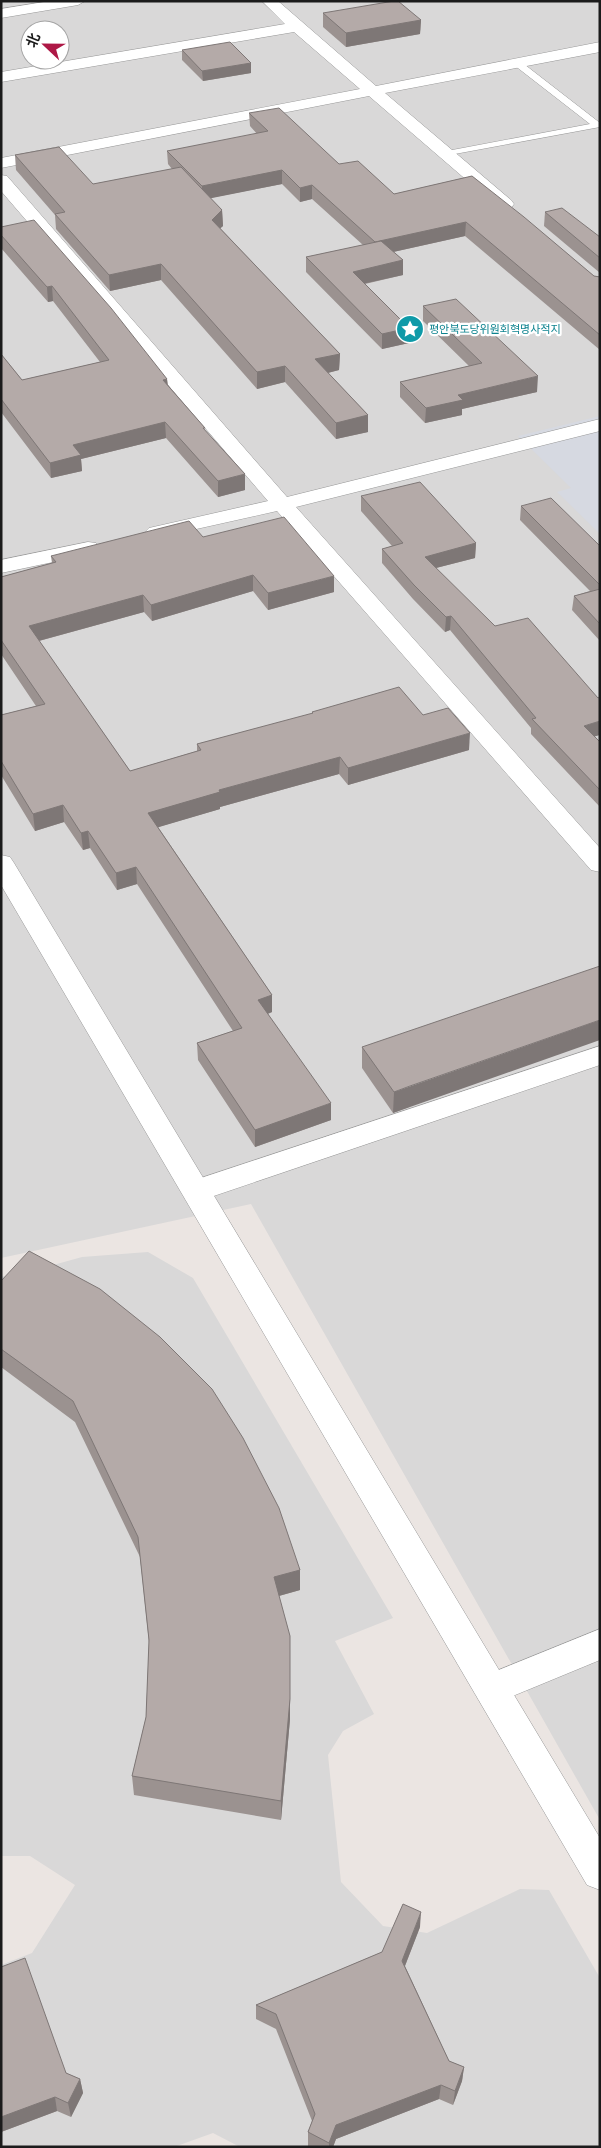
<svg xmlns="http://www.w3.org/2000/svg" width="601" height="2148" viewBox="0 0 601 2148" font-family="'Space Grotesk','Noto Sans SC','Noto Sans KR',sans-serif">
  <rect width="100%" height="100%" fill="#ebe5e2"/>
  <g fill="#d9d8d8" fill-rule="evenodd">
    <path d="M 1,1 L 600,1 L 600,1820 L 251,1204 L 1,1258 ZM 30,30 L 60,30 L 60,60 L 30,60 Z"/>
    <path d="M 148,1252 L 193,1278 L 393,1618 L 335,1641 L 374,1714 L 343,1731 L 328,1755 L 341,1882 L 383,1926 L 427,1933 L 520,1889 L 549,1890 L 600,1978 L 600,2143 L 597,2147 L 240,2147 L 213,2133 L 174,2147 L 1,2147 L 1,1965 L 32,1953 L 75,1885 L 30,1856 L 1,1856 L 1,1276 L 10,1277 L 82,1257 Z"/>
  </g>
  <path fill="#d6d9e1" d="M 600,416 L 600,534 L 557,492 L 571,488 L 518,436 Z"/>
  <g fill="none" stroke-linecap="round" stroke-linejoin="round">
    <g stroke="#989898" stroke-width="1">
      <path id="service" d="M 514,61 L 520,61 L 600,123 L 600,127 L 444,156 L 444,152 L 447,151 L 590,124 L 514,65 Z"/>
    </g>
    <g stroke="#989898" stroke-width="1">
      <g id="minor">
        <path d="M 262,1 L 278,1 L 376,86 L 600,42 L 600,52 L 385,93 L 511,200 L 514,204 L 511,208 L 505,209 L 499,208 L 369,96 L 1,168 L 1,158 L 360,89 L 294,32 L 1,82 L 1,72 L 285,24 Z"/>
        <path d="M 1,175 L 7,176 L 287,497 L 600,419 L 600,431 L 296,507 L 600,848 L 600,872 L 591,870 L 277,511 L 156,538 L 149,536 L 145,532 L 149,528 L 268,501 L 1,191 Z"/>
        <path d="M 88,542 L 96,543 L 99,548 L 96,553 L 1,573 L 1,560 Z"/>
        <path d="M 600,1046 L 600,1065 L 196,1202 L 186,1199 L 182,1191 L 186,1183 Z"/>
        <path d="M 600,1629 L 600,1660 L 491,1705 L 479,1700 L 474,1689 L 479,1678 Z"/>
      </g>
    </g>
    <g stroke="#989898" stroke-width="1">
      <g id="tertiary">
        <path d="M 50,1 L 85,1 L 78,5 L 1,18 L 1,9 Z"/>
        <path d="M 1,855 L 10,857 L 14,863 L 600,1838 L 600,1890 L 587,1885 L 1,885 Z"/>
      </g>
    </g>
    <use href="#service" fill="#fff" fill-rule="evenodd"/>
    <use href="#minor" fill="#fff" fill-rule="evenodd"/>
    <use href="#tertiary" fill="#fff" fill-rule="evenodd"/>
  </g>
  <g fill="#9b9290">
    <path d="M 323,13 L 421,20 L 420,34 L 346,47 L 323,27 Z"/>
    <path d="M 182,50 L 251,63 L 251,73 L 203,81 L 182,60 Z"/>
    <path d="M 249,113 L 339,164 L 394,194 L 472,176 L 594,276 L 600,277 L 600,350 L 465,236 L 393,252 L 403,260 L 403,275 L 365,284 L 409,328 L 409,343 L 382,349 L 306,272 L 306,257 L 363,245 L 312,199 L 300,202 L 282,184 L 210,198 L 222,210 L 223,226 L 220,228 L 340,354 L 339,370 L 328,373 L 368,415 L 368,432 L 336,439 L 285,382 L 257,389 L 161,280 L 110,291 L 56,229 L 55,215 L 16,170 L 15,155 L 93,184 L 172,169 L 168,164 L 167,151 L 257,134 L 250,126 Z"/>
    <path d="M 545,212 L 600,237 L 600,273 L 544,226 Z"/>
    <path d="M 1,227 L 167,379 L 168,385 L 205,431 L 245,490 L 218,497 L 166,438 L 81,459 L 82,471 L 51,478 L 1,412 L 1,354 L 22,380 L 100,362 L 53,301 L 48,302 L 1,248 Z"/>
    <path d="M 423,306 L 537,392 L 462,409 L 462,415 L 425,423 L 400,397 L 400,382 L 469,366 L 423,321 Z"/>
    <path d="M 361,496 L 476,543 L 475,558 L 436,568 L 600,742 L 600,807 L 531,734 L 531,728 L 450,630 L 445,632 L 413,599 L 382,563 L 382,549 L 392,546 L 361,511 Z"/>
    <path d="M 521,506 L 600,546 L 600,641 L 572,610 L 574,596 L 590,591 L 520,520 Z"/>
    <path d="M 203,537 L 334,592 L 268,610 L 253,591 L 152,621 L 144,612 L 39,641 L 130,771 L 197,751 L 197,744 L 312,714 L 312,712 L 423,715 L 469,750 L 348,785 L 339,774 L 220,807 L 220,809 L 158,827 L 272,995 L 272,1012 L 268,1014 L 331,1120 L 255,1147 L 198,1060 L 197,1043 L 233,1031 L 137,884 L 117,890 L 90,848 L 83,850 L 64,822 L 35,831 L 1,775 L 1,715 L 36,706 L 1,654 L 1,577 L 52,563 L 51,556 Z"/>
    <path d="M 362,1047 L 409,1107 L 393,1113 L 362,1068 Z"/>
    <path d="M 1,1281 L 300,1570 L 300,1590 L 279,1596 L 290,1719 L 281,1820 L 134,1795 L 132,1776 L 146,1717 L 149,1643 L 140,1557 L 75,1422 L 1,1367 Z"/>
    <path d="M 420,1927 L 405,1966 L 449,2061 L 464,2067 L 462,2081 L 453,2105 L 439,2099 L 336,2139 L 333,2147 L 309,2147 L 308,2146 L 308,2132 L 312,2121 L 276,2029 L 256,2019 L 256,2005 L 382,1952 Z"/>
    <path d="M 1,1967 L 66,2073 L 80,2079 L 83,2093 L 71,2117 L 57,2111 L 1,2132 Z"/>
  </g>
  <g fill="#7e7776">
    <path d="M 421,20 L 420,34 L 346,47 L 346,33 Z"/>
    <path d="M 251,63 L 251,73 L 203,81 L 202,71 Z"/>
    <path d="M 282,170 L 282,184 L 202,200 L 202,186 Z"/>
    <path d="M 312,185 L 312,199 L 300,202 L 300,188 Z"/>
    <path d="M 222,210 L 223,226 L 213,235 L 212,220 Z"/>
    <path d="M 466,222 L 465,236 L 375,256 L 375,242 Z"/>
    <path d="M 403,260 L 403,275 L 353,286 L 353,272 Z"/>
    <path d="M 161,264 L 161,280 L 110,291 L 109,275 Z"/>
    <path d="M 52,286 L 53,301 L 48,302 L 47,287 Z"/>
    <path d="M 409,328 L 409,343 L 382,349 L 382,334 Z"/>
    <path d="M 340,354 L 339,370 L 315,376 L 315,359 Z"/>
    <path d="M 285,366 L 285,382 L 257,389 L 257,372 Z"/>
    <path d="M 538,376 L 537,392 L 462,409 L 462,415 L 425,423 L 426,408 L 458,395 Z"/>
    <path d="M 167,379 L 168,394 L 163,380 Z"/>
    <path d="M 368,415 L 368,432 L 336,439 L 336,423 Z"/>
    <path d="M 165,422 L 166,438 L 81,459 L 82,471 L 51,478 L 50,463 L 73,445 Z"/>
    <path d="M 245,474 L 245,490 L 218,497 L 218,481 Z"/>
    <path d="M 476,543 L 475,558 L 424,571 L 425,557 Z"/>
    <path d="M 253,575 L 253,591 L 152,621 L 151,605 Z"/>
    <path d="M 334,576 L 334,592 L 268,610 L 268,593 Z"/>
    <path d="M 143,595 L 144,612 L 31,643 L 29,626 Z"/>
    <path d="M 451,616 L 450,630 L 445,632 L 446,617 Z"/>
    <path d="M 600,721 L 600,735 L 582,740 L 584,726 Z"/>
    <path d="M 470,733 L 469,750 L 348,785 L 348,768 Z"/>
    <path d="M 340,757 L 339,774 L 220,807 L 220,809 L 149,830 L 148,813 L 219,790 Z"/>
    <path d="M 63,805 L 64,822 L 35,831 L 33,814 Z"/>
    <path d="M 88,831 L 90,848 L 83,850 L 81,833 Z"/>
    <path d="M 136,867 L 137,884 L 117,890 L 116,873 Z"/>
    <path d="M 272,995 L 272,1012 L 258,1017 L 258,1000 Z"/>
    <path d="M 600,1020 L 600,1040 L 393,1113 L 394,1092 Z"/>
    <path d="M 331,1103 L 331,1120 L 255,1147 L 255,1130 Z"/>
    <path d="M 300,1570 L 300,1590 L 275,1597 L 274,1577 Z"/>
    <path d="M 290,1636 L 290,1719 L 281,1820 L 281,1801 Z"/>
    <path d="M 421,1912 L 420,1927 L 401,1976 L 402,1961 Z"/>
    <path d="M 464,2067 L 462,2081 L 453,2105 L 455,2091 Z"/>
    <path d="M 80,2079 L 83,2093 L 71,2117 L 68,2103 Z"/>
    <path d="M 441,2085 L 439,2099 L 336,2139 L 333,2147 L 329,2147 L 329,2143 L 336,2125 Z"/>
    <path d="M 55,2097 L 57,2111 L 1,2132 L 1,2117 Z"/>
  </g>
  <g fill="#b4aaa8" stroke="#7e7776">
    <path d="M 394,1 L 398,1 L 421,20 L 346,33 L 323,13 Z"/>
    <path d="M 230,42 L 251,63 L 202,71 L 182,50 Z"/>
    <path d="M 279,108 L 339,164 L 358,161 L 394,194 L 472,176 L 524,217 L 594,276 L 600,277 L 600,335 L 466,222 L 375,242 L 312,185 L 300,188 L 282,170 L 202,186 L 167,151 L 268,131 L 249,113 Z"/>
    <path d="M 59,147 L 93,184 L 181,167 L 222,210 L 212,220 L 340,354 L 315,359 L 368,415 L 336,423 L 285,366 L 257,372 L 161,264 L 109,275 L 55,214 L 65,212 L 15,155 Z"/>
    <path d="M 562,208 L 600,237 L 600,258 L 545,212 Z"/>
    <path d="M 34,220 L 111,308 L 167,379 L 163,380 L 205,428 L 203,428 L 245,474 L 218,481 L 165,422 L 73,445 L 81,455 L 50,463 L 1,399 L 1,354 L 22,380 L 109,360 L 52,286 L 47,287 L 1,235 L 1,227 Z"/>
    <path d="M 381,241 L 403,260 L 353,272 L 409,328 L 382,334 L 306,257 Z"/>
    <path d="M 456,299 L 538,376 L 458,395 L 463,400 L 426,408 L 400,382 L 482,363 L 423,306 Z"/>
    <path d="M 420,482 L 476,543 L 425,557 L 495,626 L 528,618 L 598,698 L 600,697 L 600,721 L 584,726 L 600,742 L 600,790 L 532,719 L 536,718 L 451,616 L 446,617 L 414,585 L 382,549 L 403,543 L 361,496 Z"/>
    <path d="M 551,498 L 600,546 L 600,585 L 521,506 Z"/>
    <path d="M 284,517 L 334,576 L 268,593 L 253,575 L 151,605 L 143,595 L 29,626 L 130,771 L 201,750 L 197,744 L 313,713 L 312,712 L 399,687 L 423,715 L 448,708 L 470,733 L 348,768 L 340,757 L 219,790 L 220,792 L 148,813 L 272,995 L 258,1000 L 331,1103 L 255,1130 L 197,1043 L 242,1028 L 136,867 L 116,873 L 88,831 L 81,833 L 63,805 L 33,814 L 1,761 L 1,715 L 45,704 L 1,640 L 1,577 L 56,562 L 51,556 L 189,521 L 203,537 Z"/>
    <path d="M 600,589 L 600,624 L 574,596 Z"/>
    <path d="M 600,966 L 600,1020 L 410,1086 L 394,1092 L 362,1047 Z"/>
    <path d="M 29,1251 L 100,1289 L 160,1337 L 212,1389 L 243,1438 L 279,1508 L 300,1570 L 274,1577 L 290,1636 L 290,1699 L 281,1801 L 132,1776 L 146,1717 L 149,1640 L 138,1537 L 73,1401 L 1,1349 L 1,1281 Z"/>
    <path d="M 403,1904 L 421,1912 L 402,1961 L 449,2061 L 464,2067 L 455,2091 L 441,2085 L 336,2125 L 329,2143 L 308,2132 L 315,2114 L 276,2014 L 256,2005 L 382,1952 Z"/>
    <path d="M 25,1958 L 66,2073 L 80,2079 L 68,2103 L 55,2097 L 1,2117 L 1,1967 Z"/>
  </g>
  <defs>
    <g id="sight-disc" transform="scale(1.4375)"><circle r="9.5" fill="#0f9aa8" stroke="#fff"/><path d="M0-6L1.8-2.2L6-1.7L2.9 1.2L3.7 5.4L0 3.3L-3.7 5.4L-2.9 1.2L-6-1.7L-1.8-2.2Z" fill="#fff"/></g>
  </defs>
  <g fill-rule="evenodd">
    <use href="#sight-disc" x="410" y="329"/>
  </g>
  <g text-anchor="middle" stroke-width="4.5" stroke-linejoin="round" paint-order="stroke">
    <g font-size="11" fill="#0d838f" stroke="#fff" text-anchor="start">
      <text x="429" y="333">평안북도당위원회혁명사적지</text>
    </g>
  </g>
  <rect width="601" height="2148" fill="none" stroke="#1b1b1b" stroke-width="5"/>
  <g transform="translate(45 45) rotate(292)"><circle r="24" fill="#ffffff" stroke="#a4a4a4"/>
  <path d="M0-4L9 19L0 12L-9 19Z" fill="#ae1846"/>
  <text y="-8" font-size="14" font-weight="bold" text-anchor="middle" fill="#1b1b1b">北</text>
  </g>
</svg>
